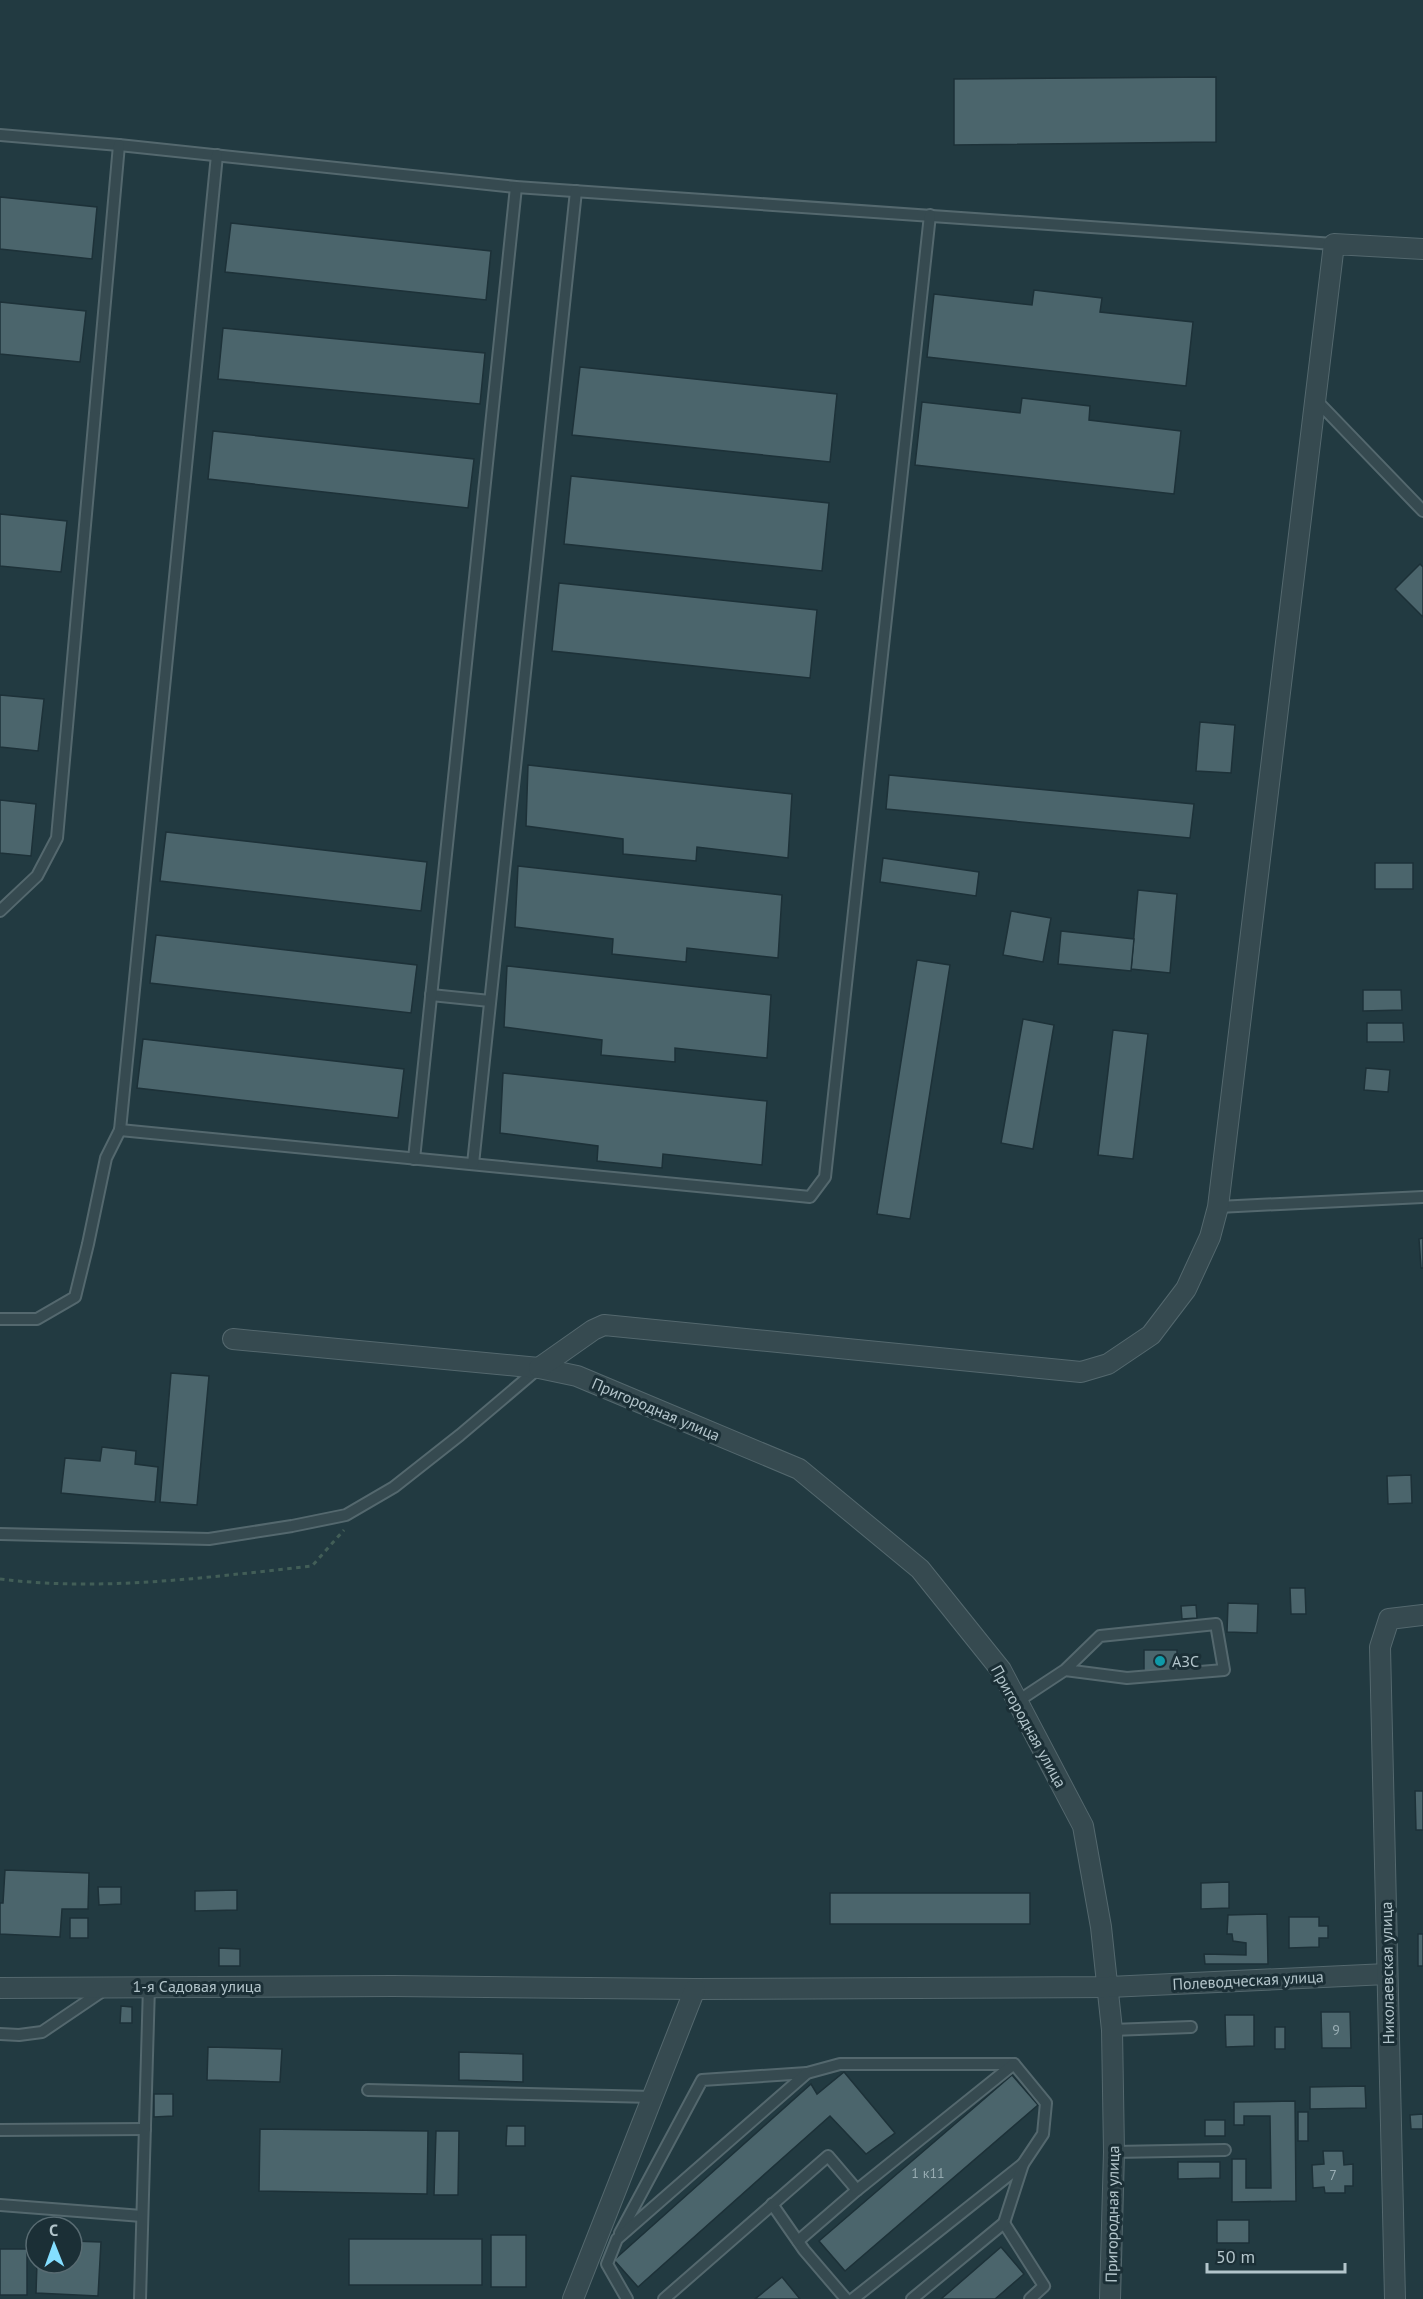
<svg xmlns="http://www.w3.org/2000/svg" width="1423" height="2299" viewBox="0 0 1423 2299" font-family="'PT Sans',sans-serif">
  <rect width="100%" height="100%" fill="#223a41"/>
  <g fill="#4b656c" stroke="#1d3138" stroke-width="1.5">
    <path d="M 1216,77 L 1216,142 L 954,145 L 954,79 Z"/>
    <path d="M 0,197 L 97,207 L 92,259 L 0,249 Z"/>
    <path d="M 231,223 L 491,251 L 486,300 L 225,272 Z"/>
    <path d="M 1034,290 L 1102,298 L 1100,312 L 1193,322 L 1186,386 L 927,357 L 934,294 L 1032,305 Z"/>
    <path d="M 0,302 L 86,311 L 80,362 L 0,354 Z"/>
    <path d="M 223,328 L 485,353 L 480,404 L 218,379 Z"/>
    <path d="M 580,367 L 837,394 L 830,462 L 572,435 Z"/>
    <path d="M 1022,398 L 1090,406 L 1089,420 L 1181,431 L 1174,494 L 915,465 L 922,402 L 1020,413 Z"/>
    <path d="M 213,431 L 474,459 L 468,508 L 208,479 Z"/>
    <path d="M 571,476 L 829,503 L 822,571 L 564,544 Z"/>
    <path d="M 0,514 L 67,521 L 61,572 L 0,566 Z"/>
    <path d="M 1420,564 L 1423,567 L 1423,617 L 1395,589 Z"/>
    <path d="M 559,583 L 817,610 L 810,678 L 552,651 Z"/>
    <path d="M 0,695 L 44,699 L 38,751 L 0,747 Z"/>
    <path d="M 1200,722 L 1235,725 L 1231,773 L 1196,771 Z"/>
    <path d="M 528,765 L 792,794 L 788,858 L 697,847 L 696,861 L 623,854 L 623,839 L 526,826 Z"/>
    <path d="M 889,775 L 1194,804 L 1190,838 L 886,809 Z"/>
    <path d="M 0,800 L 36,804 L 31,856 L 0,853 Z"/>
    <path d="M 166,832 L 427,862 L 421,911 L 160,881 Z"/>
    <path d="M 883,858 L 979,872 L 976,896 L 880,882 Z"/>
    <rect x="1375" y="863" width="38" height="26"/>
    <path d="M 518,866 L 782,895 L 778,958 L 687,948 L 686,962 L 612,954 L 613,939 L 515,927 Z"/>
    <path d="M 1138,890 L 1177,894 L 1170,973 L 1131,969 Z"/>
    <path d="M 1011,911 L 1051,918 L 1043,962 L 1003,955 Z"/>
    <path d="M 1061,931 L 1134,939 L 1131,971 L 1058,964 Z"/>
    <path d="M 156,935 L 417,965 L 411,1013 L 150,983 Z"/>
    <path d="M 917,960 L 950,965 L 910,1219 L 877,1214 Z"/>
    <path d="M 507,966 L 771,995 L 767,1058 L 675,1048 L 675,1062 L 601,1055 L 602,1040 L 504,1027 Z"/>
    <path d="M 1363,990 L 1401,990 L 1402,1010 L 1363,1011 Z"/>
    <path d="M 1023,1019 L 1054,1025 L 1033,1149 L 1001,1143 Z"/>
    <path d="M 1367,1023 L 1403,1023 L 1404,1042 L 1367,1042 Z"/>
    <path d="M 1113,1030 L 1148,1034 L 1133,1159 L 1098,1155 Z"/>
    <path d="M 143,1039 L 404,1069 L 398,1118 L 137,1088 Z"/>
    <path d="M 1366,1068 L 1390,1070 L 1388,1092 L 1364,1090 Z"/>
    <path d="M 503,1073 L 767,1101 L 762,1165 L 663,1154 L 662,1168 L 597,1161 L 598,1146 L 500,1133 Z"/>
    <path d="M 1423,1238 L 1423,1268 L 1421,1268 L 1419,1239 Z"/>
    <path d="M 171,1373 L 209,1376 L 197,1505 L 160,1502 Z"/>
    <path d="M 102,1447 L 136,1451 L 135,1464 L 158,1467 L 155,1502 L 61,1493 L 65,1458 L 100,1461 Z"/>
    <path d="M 1411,1475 L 1412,1503 L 1388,1504 L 1387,1476 Z"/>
    <path d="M 1290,1588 L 1305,1588 L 1306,1614 L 1291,1614 Z"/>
    <path d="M 1228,1603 L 1258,1604 L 1257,1633 L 1227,1632 Z"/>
    <path d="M 1196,1605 L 1197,1618 L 1182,1619 L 1181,1606 Z"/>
    <path d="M 1144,1650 L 1177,1650 L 1177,1672 L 1144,1673 Z"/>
    <path d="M 1415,1791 L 1423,1791 L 1423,1830 L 1416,1830 Z"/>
    <path d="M 5,1870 L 89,1873 L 88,1909 L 62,1909 L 60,1937 L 0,1934 L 0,1903 L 3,1903 Z"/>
    <path d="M 1229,1882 L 1229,1908 L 1201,1909 L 1201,1883 Z"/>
    <path d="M 98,1887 L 121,1887 L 121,1904 L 99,1905 Z"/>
    <path d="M 237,1890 L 237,1910 L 195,1911 L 195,1891 Z"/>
    <rect x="830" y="1893" width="200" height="31"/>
    <path d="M 1267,1914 L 1268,1964 L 1205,1964 L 1204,1954 L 1246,1955 L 1246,1943 L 1233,1941 L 1232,1934 L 1227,1934 L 1228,1915 Z"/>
    <path d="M 1289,1917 L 1319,1917 L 1319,1926 L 1328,1926 L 1328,1938 L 1319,1938 L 1319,1947 L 1289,1948 Z"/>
    <rect x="70" y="1918" width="18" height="20"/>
    <rect x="1418" y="1934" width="5" height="32"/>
    <path d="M 219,1948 L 240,1949 L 240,1966 L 219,1966 Z"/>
    <path d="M 121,2006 L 132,2007 L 132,2023 L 120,2023 Z"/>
    <path d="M 1321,2012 L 1350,2012 L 1351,2048 L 1322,2048 Z"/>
    <path d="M 1225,2015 L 1254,2015 L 1254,2046 L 1226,2047 Z"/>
    <rect x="1275" y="2027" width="10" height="22"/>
    <path d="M 208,2047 L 282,2049 L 280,2082 L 207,2080 Z"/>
    <path d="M 459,2052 L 523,2054 L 523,2082 L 459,2080 Z"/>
    <path d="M 844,2072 L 895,2133 L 866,2154 L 830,2116 L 638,2287 L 614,2260 L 811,2084 L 817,2094 Z"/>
    <path d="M 1012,2075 L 1038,2105 L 845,2271 L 819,2241 Z"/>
    <path d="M 1365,2086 L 1366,2108 L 1310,2109 L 1310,2087 Z"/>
    <path d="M 154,2094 L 173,2094 L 173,2116 L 154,2117 Z"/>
    <path d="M 1295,2101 L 1296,2201 L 1232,2202 L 1232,2159 L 1246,2159 L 1246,2188 L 1271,2188 L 1270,2116 L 1244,2116 L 1244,2125 L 1234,2125 L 1234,2102 Z"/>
    <rect x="1298" y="2112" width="10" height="29"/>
    <path d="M 1423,2114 L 1423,2129 L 1411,2129 L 1410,2115 Z"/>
    <rect x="1205" y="2120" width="20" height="16"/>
    <path d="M 507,2126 L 525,2126 L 525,2146 L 506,2146 Z"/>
    <path d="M 260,2129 L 428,2131 L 427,2194 L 259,2191 Z"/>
    <path d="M 436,2131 L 459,2131 L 458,2195 L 434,2195 Z"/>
    <path d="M 1323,2151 L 1343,2151 L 1344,2165 L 1353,2164 L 1353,2186 L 1345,2186 L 1345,2193 L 1325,2193 L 1324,2187 L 1313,2188 L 1312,2165 L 1324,2164 Z"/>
    <path d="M 1178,2162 L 1220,2162 L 1220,2178 L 1178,2179 Z"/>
    <rect x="1217" y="2220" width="32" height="23"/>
    <rect x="491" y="2235" width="35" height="52"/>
    <rect x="349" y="2239" width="133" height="46"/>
    <path d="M 72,2241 L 101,2242 L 98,2296 L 36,2293 L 37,2263 L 72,2263 Z"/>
    <path d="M 1001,2247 L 1024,2274 L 995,2299 L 941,2299 Z"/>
    <rect x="0" y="2249" width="27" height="46"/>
    <path d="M 782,2277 L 800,2299 L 755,2299 Z"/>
  </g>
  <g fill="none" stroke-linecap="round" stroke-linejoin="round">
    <g stroke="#54686e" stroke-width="14">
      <g id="service">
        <path d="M 0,135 L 119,145 L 516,187 L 1334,244"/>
        <path d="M 217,155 L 120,1130 L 810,1197 L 825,1177 L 930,215"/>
        <path d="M 1315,399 L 1423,511"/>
        <path d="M 0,911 L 37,876 L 57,838 L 119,145"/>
        <path d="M 431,995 L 490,1001"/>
        <path d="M 414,1159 L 516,187"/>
        <path d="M 473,1164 L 576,191"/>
        <path d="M 1218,1207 L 1423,1197"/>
        <path d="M 0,1319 L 37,1319 L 75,1297 L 88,1244 L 106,1158 L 120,1130"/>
        <path d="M 0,1534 L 209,1539 L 292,1526 L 346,1515 L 394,1487 L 460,1435 L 539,1368"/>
        <path d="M 1018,1701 L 1065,1670 L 1127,1678 L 1224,1670 L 1216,1624 L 1100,1636 L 1065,1670"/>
        <path d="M 1112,2030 L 1191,2027"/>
        <path d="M 0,2034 L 19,2035 L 42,2032 L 104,1990"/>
        <path d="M 368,2090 L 653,2097"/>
        <path d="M 0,2130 L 145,2129"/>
        <path d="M 1114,2152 L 1225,2150"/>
        <path d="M 772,2204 L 804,2250 L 846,2299"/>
        <path d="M 0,2205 L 142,2216"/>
        <path d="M 1004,2223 L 1044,2286 L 1030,2299"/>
        <path d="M 620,2233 L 702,2080 L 807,2073"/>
        <path d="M 798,2241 L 857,2190"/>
        <path d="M 140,2299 L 149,1986"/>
        <path d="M 627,2299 L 607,2264 L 617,2239 L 807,2073 L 840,2064 L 1014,2064"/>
        <path d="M 664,2299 L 828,2156 L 857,2190 L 1014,2064 L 1046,2103 L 1043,2134 L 1023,2164 L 853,2299"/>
        <path d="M 912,2299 L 1004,2223 L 1023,2164"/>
      </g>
    </g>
    <g stroke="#54686e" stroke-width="22">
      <g id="minor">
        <path d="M 233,1339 L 539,1368 L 577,1376 L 799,1469 L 920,1569 L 1001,1670 L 1083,1826 L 1101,1927 L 1112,2030 L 1114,2152 L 1110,2299"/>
        <path d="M 539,1368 L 593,1330 L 604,1325 L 1081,1372 L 1108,1364 L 1151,1335 L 1186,1289 L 1210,1237 L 1218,1207 L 1334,244 L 1423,249"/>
        <path d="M 0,1988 L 393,1986 L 695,1989 L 1109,1987 L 1387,1974"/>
        <path d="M 573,2299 L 695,1989"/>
        <path d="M 1395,2299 L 1380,1647 L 1389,1619 L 1423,1615"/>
      </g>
    </g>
    <path stroke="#425e57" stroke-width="3" stroke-dasharray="4.5 4.5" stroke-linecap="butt" d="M 0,1579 C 103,1592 209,1577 312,1566 L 344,1530"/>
    <use href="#service" stroke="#364a50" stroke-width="10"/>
    <use href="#minor" stroke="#364a50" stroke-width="20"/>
  </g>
  <circle fill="#0f9aa8" stroke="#1b2f36" stroke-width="2" cx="1160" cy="1661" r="6"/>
  <g text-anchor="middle" stroke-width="6" stroke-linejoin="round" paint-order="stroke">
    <g font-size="14" fill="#99adb3">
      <text x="1336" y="2035">9</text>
      <text x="928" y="2178">1 к11</text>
      <text x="1333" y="2180">7</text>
    </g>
    <g font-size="16" fill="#b3c5cb" stroke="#1b2f36">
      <text transform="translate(656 1409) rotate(23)" y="6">Пригородная улица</text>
      <text transform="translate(1029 1726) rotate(61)" y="6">Пригородная улица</text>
      <text transform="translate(1387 1973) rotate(-91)" y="6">Николаевская улица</text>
      <text transform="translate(1248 1980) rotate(-3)" y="6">Полеводческая улица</text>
      <text x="197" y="1992">1-я Садовая улица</text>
      <text transform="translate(1112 2214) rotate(-89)" y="6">Пригородная улица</text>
    </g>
    <g font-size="16" fill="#b3c5cb" stroke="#1b2f36" text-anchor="start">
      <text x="1172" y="1667">АЗС</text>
    </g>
  </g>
  <g transform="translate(54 2245) rotate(359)"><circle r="28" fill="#1b2f36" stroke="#586b72" stroke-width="1.5"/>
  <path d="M0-4.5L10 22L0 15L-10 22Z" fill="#84deff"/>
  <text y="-9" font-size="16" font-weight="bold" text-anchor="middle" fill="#b3c5cb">С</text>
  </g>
  <path d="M1207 2263v9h138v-9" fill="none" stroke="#b3c5cb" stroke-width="3"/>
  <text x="1216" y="2263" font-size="18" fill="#b3c5cb" stroke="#1b2f36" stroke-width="4.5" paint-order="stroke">50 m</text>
</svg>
